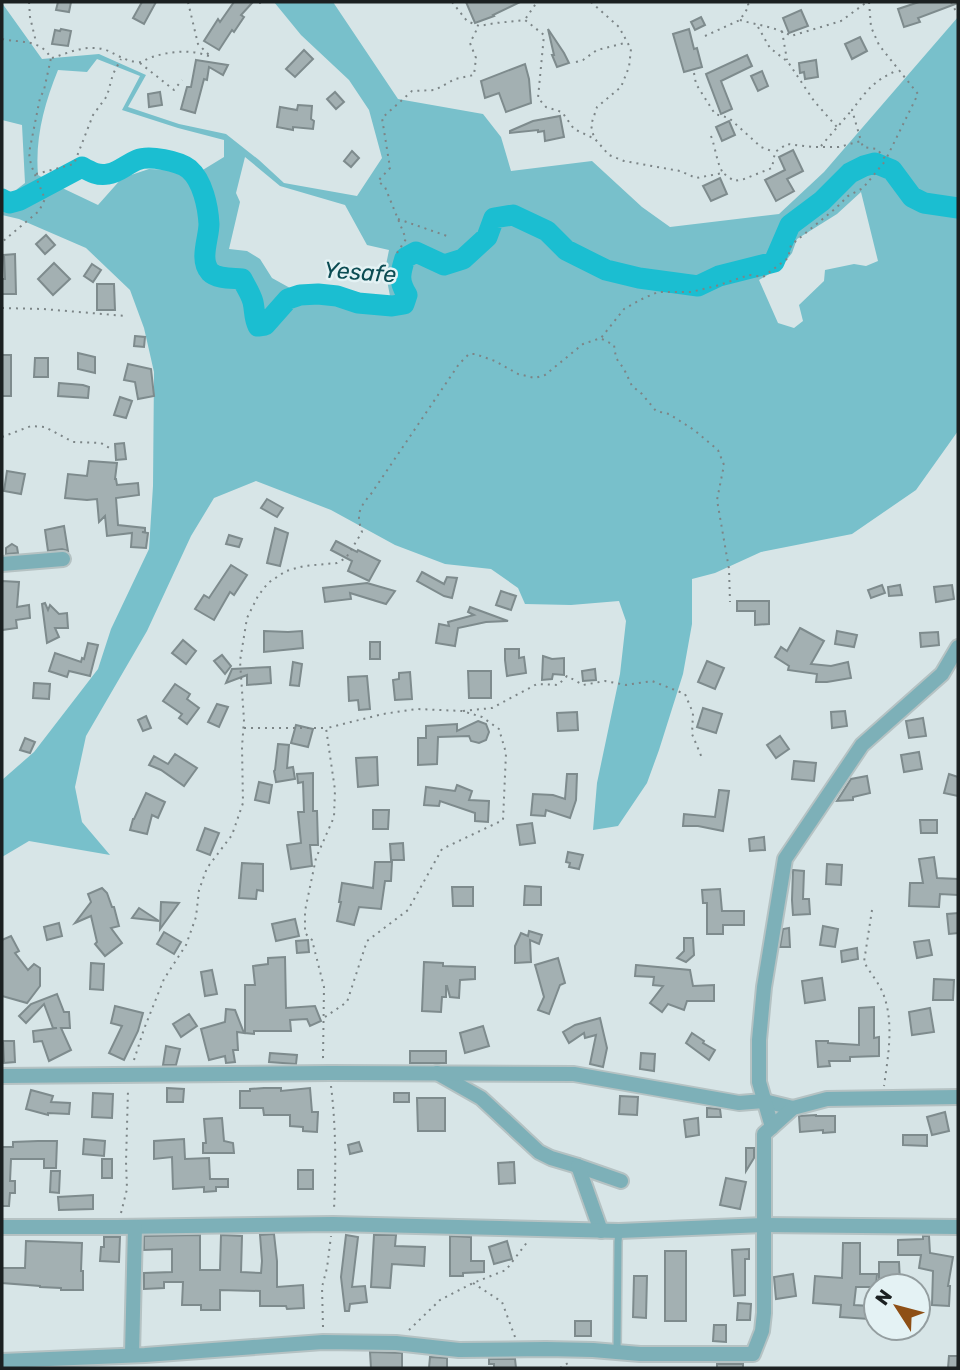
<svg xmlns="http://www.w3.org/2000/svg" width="960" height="1370" viewBox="0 0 960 1370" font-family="Rubik,sans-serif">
  <rect width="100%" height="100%" fill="#d7e5e7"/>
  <path fill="#78c0cb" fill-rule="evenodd" d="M 274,2 L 333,2 L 398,99 L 483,114 L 501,137 L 511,171 L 592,161 L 642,207 L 670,227 L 779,214 L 824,172 L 958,17 L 958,431 L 916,490 L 852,534 L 761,552 L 715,573 L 692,579 L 692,624 L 683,674 L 659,750 L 647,783 L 618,826 L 593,830 L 597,783 L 620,674 L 626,621 L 619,601 L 571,605 L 525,604 L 518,588 L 491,569 L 445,564 L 395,545 L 331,510 L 256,481 L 214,498 L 191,536 L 147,631 L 86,736 L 75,787 L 82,822 L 110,855 L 29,841 L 2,857 L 2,780 L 34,752 L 98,669 L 111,629 L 149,549 L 153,486 L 154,372 L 144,328 L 130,290 L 86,248 L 19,219 L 2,215 L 2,189 L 12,193 L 25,183 L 22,125 L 2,120 L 2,3 L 42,59 L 99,54 L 146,75 L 128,107 L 179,124 L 226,134 L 259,160 L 284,183 L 357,196 L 382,158 L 369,110 L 349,80 L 301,35 ZM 97,59 L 140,76 L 122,110 L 178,128 L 224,140 L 224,157 L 188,179 L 171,170 L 149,169 L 122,178 L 98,205 L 58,186 L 38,175 C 35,138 44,105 58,70 L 87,72 ZM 245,157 L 280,186 L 345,205 L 367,245 L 389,250 L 385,270 L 390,296 L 384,298 L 329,286 L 290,288 L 272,278 L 260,259 L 247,251 L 229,249 L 240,202 L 236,193 ZM 861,192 L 878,261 L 866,266 L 854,264 L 825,270 L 824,281 L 799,305 L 803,321 L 794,328 L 778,323 L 759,280 L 781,267 L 792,253 L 797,239 L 837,214 Z"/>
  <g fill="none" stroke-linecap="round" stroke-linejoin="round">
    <path stroke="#1bbed1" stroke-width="21" d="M 2,199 L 9,203 L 20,200 L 82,167 C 91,172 98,176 108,174 C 118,173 127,164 137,160 C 149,155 179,161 189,169 C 203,181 208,207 209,224 C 209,238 199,260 210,272 C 217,279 232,278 242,279 C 246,287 251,294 253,302 C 255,311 254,318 258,326 L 265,325 L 288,299 L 300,295 L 318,294 L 337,296 L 358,303 L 392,306 L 404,304 L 407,295 C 398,280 400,274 405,258 L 416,252 L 444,265 L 463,259 L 487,237 L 494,218 L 513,215 L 547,231 L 566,250 L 606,270 L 639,278 L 698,286 L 719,276 L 774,262 L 790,225 L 822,201 L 850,173 L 864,166 L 875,163 L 892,170 L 912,197 L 924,203 L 958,208"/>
  </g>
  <g fill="#a3b0b2" stroke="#7e8b8d" stroke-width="2">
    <path d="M 58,2 L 71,2 L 69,12 L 56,10 Z"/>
    <path d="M 142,2 L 156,2 L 144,24 L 133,18 Z"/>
    <path d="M 234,2 L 253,2 L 241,15 L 244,17 L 234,32 L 232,30 L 219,50 L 204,41 L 218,19 L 220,22 Z"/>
    <path d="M 466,2 L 520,2 L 493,15 L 494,16 L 475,23 Z"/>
    <path d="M 919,2 L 958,2 L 958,3 L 918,18 L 920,22 L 904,27 L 898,9 Z"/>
    <path d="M 801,10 L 808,26 L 789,33 L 783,18 Z"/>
    <path d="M 701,17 L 705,25 L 695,30 L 691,22 Z"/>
    <path d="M 61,29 L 71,31 L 68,46 L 52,44 L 55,30 L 60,31 Z"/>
    <path d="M 548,29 L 564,53 L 569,63 L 557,67 L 552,55 L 554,55 Z"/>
    <path d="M 689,29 L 694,49 L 697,48 L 702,67 L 684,72 L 673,34 Z"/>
    <path d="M 860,37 L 867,51 L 852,59 L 845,44 Z"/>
    <path d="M 304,50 L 313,59 L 295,77 L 286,69 Z"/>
    <path d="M 747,55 L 752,66 L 721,81 L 732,109 L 721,114 L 706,74 Z"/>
    <path d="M 196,60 L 228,65 L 223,75 L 209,67 L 207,80 L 204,79 L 195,113 L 181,109 L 187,87 L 191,87 Z"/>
    <path d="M 816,60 L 818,77 L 805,79 L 804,72 L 800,73 L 799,63 Z"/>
    <path d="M 525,64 L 529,79 L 531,103 L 506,112 L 499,93 L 485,98 L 481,81 Z"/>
    <path d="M 762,71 L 768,86 L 758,91 L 751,76 Z"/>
    <path d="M 160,92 L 162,105 L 149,107 L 148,94 Z"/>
    <path d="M 335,92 L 344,102 L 336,109 L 327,99 Z"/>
    <path d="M 298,105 L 312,106 L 311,119 L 314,121 L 313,129 L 293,127 L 293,130 L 277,127 L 280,107 L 297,110 Z"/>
    <path d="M 560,116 L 564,137 L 545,141 L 544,131 L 538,132 L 538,130 L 510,133 L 510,131 L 533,121 Z"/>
    <path d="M 729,121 L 735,135 L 722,141 L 716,127 Z"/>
    <path d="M 793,150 L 803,171 L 787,179 L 794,191 L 776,201 L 765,180 L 785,170 L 779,157 Z"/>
    <path d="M 352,151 L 359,158 L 351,167 L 344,161 Z"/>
    <path d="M 720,178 L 727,194 L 711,201 L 703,186 Z"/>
    <path d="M 46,235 L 55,245 L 45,254 L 36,244 Z"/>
    <path d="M 15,254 L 16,294 L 2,294 L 2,279 L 5,279 L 4,255 Z"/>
    <path d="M 54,263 L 70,279 L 53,295 L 38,279 Z"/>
    <path d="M 92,264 L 101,270 L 93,282 L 84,276 Z"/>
    <path d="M 97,284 L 114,284 L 115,310 L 97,310 Z"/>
    <path d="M 135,336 L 145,337 L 144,347 L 134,346 Z"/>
    <path d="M 78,353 L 95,357 L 95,373 L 78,369 Z"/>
    <rect x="2" y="355" width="9" height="41"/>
    <path d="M 35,358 L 48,358 L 48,377 L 34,377 Z"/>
    <path d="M 128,364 L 151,369 L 154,396 L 138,399 L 135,382 L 124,380 Z"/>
    <path d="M 59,383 L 83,385 L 89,387 L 88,398 L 58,396 Z"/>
    <path d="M 120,397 L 132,401 L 126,418 L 114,415 Z"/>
    <path d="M 124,443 L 126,459 L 116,460 L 115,444 Z"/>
    <path d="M 89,461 L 117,463 L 115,479 L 116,479 L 117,485 L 138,483 L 139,495 L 116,498 L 118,525 L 145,528 L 145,532 L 142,532 L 148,533 L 146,548 L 131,547 L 132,533 L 107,536 L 105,516 L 99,522 L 97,499 L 87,500 L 65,498 L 68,474 L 87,476 Z"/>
    <path d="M 7,471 L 25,474 L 21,494 L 4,491 Z"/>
    <path d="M 267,499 L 283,508 L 277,517 L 261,508 Z"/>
    <path d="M 64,526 L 68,551 L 62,549 L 48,551 L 45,530 Z"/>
    <path d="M 275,528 L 288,533 L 280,566 L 267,563 Z"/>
    <path d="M 229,535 L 242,539 L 239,547 L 226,544 Z"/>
    <path d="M 336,541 L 357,552 L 358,550 L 380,561 L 369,581 L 348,571 L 352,561 L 331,550 Z"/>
    <path d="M 12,544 L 17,547 L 18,553 L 6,554 L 6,548 Z"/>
    <path d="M 231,565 L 247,575 L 234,595 L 230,592 L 214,620 L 195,609 L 204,595 L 209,598 Z"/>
    <path d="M 422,572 L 444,584 L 447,577 L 457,578 L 452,598 L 444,596 L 417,581 Z"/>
    <path d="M 2,581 L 19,582 L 17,607 L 29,605 L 30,618 L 16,620 L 17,628 L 2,630 Z"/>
    <path d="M 367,583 L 395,591 L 386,604 L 350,593 L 351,599 L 325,602 L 323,588 Z"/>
    <path d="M 882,585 L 885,593 L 871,598 L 868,590 Z"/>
    <path d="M 900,585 L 902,595 L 889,596 L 888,587 Z"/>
    <path d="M 952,585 L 954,599 L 936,602 L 934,587 Z"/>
    <path d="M 501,591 L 516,596 L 511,610 L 496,605 Z"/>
    <path d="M 737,601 L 769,601 L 769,624 L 755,625 L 755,611 L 737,611 Z"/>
    <path d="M 45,603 L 48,610 L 50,605 L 59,614 L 67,613 L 68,628 L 55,628 L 59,637 L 47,643 L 42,604 Z"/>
    <path d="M 470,607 L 508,621 L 486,622 L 458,628 L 455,646 L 436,643 L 439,624 L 449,626 L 448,622 L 474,615 L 468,612 Z"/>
    <path d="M 800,628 L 824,641 L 811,664 L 831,666 L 848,662 L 851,678 L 827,682 L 816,682 L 817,674 L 788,670 L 789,666 L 775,657 L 781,647 L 787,651 Z"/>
    <path d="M 264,631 L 288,632 L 302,631 L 303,648 L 264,652 Z"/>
    <path d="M 837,631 L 857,635 L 854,647 L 835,644 Z"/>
    <path d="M 938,632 L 939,645 L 921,647 L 920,633 Z"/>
    <path d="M 183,640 L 196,651 L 186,664 L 172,653 Z"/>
    <rect x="370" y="642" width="10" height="17"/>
    <path d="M 88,643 L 98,645 L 90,676 L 69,671 L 67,677 L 49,671 L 55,653 L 81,662 L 82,658 L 84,659 Z"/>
    <path d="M 505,649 L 519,649 L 519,658 L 524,657 L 526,673 L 507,676 L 505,660 Z"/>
    <path d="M 222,655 L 231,666 L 225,674 L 214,661 Z"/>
    <path d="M 543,656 L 552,659 L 564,658 L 564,675 L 553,674 L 552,679 L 542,680 Z"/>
    <path d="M 707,661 L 724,668 L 715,689 L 698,682 Z"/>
    <path d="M 293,662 L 302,664 L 299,686 L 290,685 Z"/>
    <path d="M 270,667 L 271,683 L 247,685 L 247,675 L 226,683 L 232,669 Z"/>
    <path d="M 595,669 L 596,680 L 583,681 L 582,671 Z"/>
    <path d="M 468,671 L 491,671 L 491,698 L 469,698 Z"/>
    <path d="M 410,672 L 412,699 L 395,700 L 393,680 L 399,679 L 399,673 Z"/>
    <path d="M 367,676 L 370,709 L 359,710 L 358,700 L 349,701 L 348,677 Z"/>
    <path d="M 34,683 L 50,684 L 49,699 L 33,698 Z"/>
    <path d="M 175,684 L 190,694 L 187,699 L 199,708 L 187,724 L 179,718 L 182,714 L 163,701 Z"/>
    <path d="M 217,704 L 228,707 L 219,727 L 208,722 Z"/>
    <path d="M 703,708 L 722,714 L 716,733 L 697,727 Z"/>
    <path d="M 845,711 L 847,726 L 832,728 L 831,712 Z"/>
    <path d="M 577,712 L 578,730 L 558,731 L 557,713 Z"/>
    <path d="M 146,716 L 151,728 L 143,731 L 138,720 Z"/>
    <path d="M 923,718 L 926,736 L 909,738 L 906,721 Z"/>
    <path d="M 478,721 L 486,724 L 489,732 L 486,740 L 479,743 L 471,741 L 469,736 L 438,737 L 437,764 L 418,765 L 418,738 L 426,738 L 426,726 L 457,724 L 457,731 Z"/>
    <path d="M 296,725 L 313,729 L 308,747 L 291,743 Z"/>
    <path d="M 780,736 L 789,749 L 776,758 L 767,745 Z"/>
    <path d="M 25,738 L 35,742 L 30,753 L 20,750 Z"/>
    <path d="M 278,744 L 289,745 L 287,768 L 293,767 L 295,779 L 276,782 L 274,771 L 275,770 Z"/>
    <path d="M 919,752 L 922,769 L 904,772 L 901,755 Z"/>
    <path d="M 175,754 L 197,768 L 184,786 L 161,770 L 149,765 L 154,756 L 168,764 Z"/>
    <path d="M 377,757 L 378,785 L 358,787 L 356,758 Z"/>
    <path d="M 794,761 L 816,763 L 814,781 L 792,779 Z"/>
    <path d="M 313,773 L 313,811 L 317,811 L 318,845 L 310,845 L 312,866 L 291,869 L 287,845 L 301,843 L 298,812 L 304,812 L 303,782 L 298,783 L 297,774 Z"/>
    <path d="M 567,774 L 577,774 L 576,800 L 570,818 L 546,810 L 545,816 L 531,815 L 533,794 L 553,795 L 565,799 Z"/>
    <path d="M 949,774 L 958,777 L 958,796 L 944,793 Z"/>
    <path d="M 867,776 L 870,793 L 853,797 L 853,800 L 837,801 L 851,779 Z"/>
    <path d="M 259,782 L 272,785 L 269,803 L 255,800 Z"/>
    <path d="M 457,785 L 472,791 L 469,800 L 489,801 L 488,822 L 475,821 L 475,813 L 440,801 L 439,806 L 424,805 L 426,787 L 455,791 Z"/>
    <path d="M 719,790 L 729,791 L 723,831 L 698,826 L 683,826 L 684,814 L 715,817 Z"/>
    <path d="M 146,793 L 165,802 L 158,818 L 152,815 L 147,834 L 130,830 L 133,819 L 134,819 Z"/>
    <path d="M 373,810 L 389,810 L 388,829 L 373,829 Z"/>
    <path d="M 920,820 L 937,820 L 937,833 L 921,833 Z"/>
    <path d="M 532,823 L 535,843 L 520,845 L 517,825 Z"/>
    <path d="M 205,828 L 219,833 L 210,855 L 197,850 Z"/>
    <path d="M 764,837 L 765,850 L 750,851 L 749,839 Z"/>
    <path d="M 403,843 L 404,860 L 391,860 L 390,844 Z"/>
    <path d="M 568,852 L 583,855 L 579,869 L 569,867 L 570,863 L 566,862 Z"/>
    <path d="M 934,857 L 937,878 L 958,879 L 958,895 L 940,894 L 939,907 L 909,906 L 910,883 L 923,883 L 919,859 Z"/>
    <path d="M 375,862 L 392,862 L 391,881 L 385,881 L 381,909 L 359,907 L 354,925 L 337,921 L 341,902 L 339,902 L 342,883 L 373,888 Z"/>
    <path d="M 242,863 L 263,864 L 263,891 L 257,890 L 256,899 L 239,898 Z"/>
    <path d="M 827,864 L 842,865 L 841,885 L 826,884 Z"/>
    <path d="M 793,870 L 804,871 L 803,899 L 809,899 L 810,914 L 793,915 L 792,900 Z"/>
    <path d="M 525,886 L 541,887 L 541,905 L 524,905 Z"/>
    <path d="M 452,887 L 473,887 L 473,906 L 453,906 Z"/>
    <path d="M 102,888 L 107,893 L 112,907 L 114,907 L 119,926 L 111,928 L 122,943 L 105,956 L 95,944 L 97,942 L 91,916 L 75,923 L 91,902 L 88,894 Z"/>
    <path d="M 720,889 L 722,911 L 744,911 L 744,925 L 723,925 L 723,934 L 707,934 L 707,903 L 703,903 L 702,890 Z"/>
    <path d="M 161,902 L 179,903 L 160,929 Z"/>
    <path d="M 139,908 L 159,921 L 132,918 Z"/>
    <path d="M 958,913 L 958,933 L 949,934 L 947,914 Z"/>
    <path d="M 295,919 L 299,936 L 276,941 L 272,924 Z"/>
    <path d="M 59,923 L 62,936 L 47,940 L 44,927 Z"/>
    <path d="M 823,926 L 838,929 L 835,947 L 820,945 Z"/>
    <path d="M 789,928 L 790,947 L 780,947 L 783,929 Z"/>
    <path d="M 529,931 L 542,935 L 539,944 L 530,940 L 531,962 L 515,963 L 515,946 L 521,933 L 528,936 Z"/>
    <path d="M 164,932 L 181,942 L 174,954 L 157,944 Z"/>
    <path d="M 11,936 L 19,951 L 15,953 L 28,970 L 34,964 L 40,968 L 40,986 L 27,1003 L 2,996 L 2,940 Z"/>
    <path d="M 684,938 L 693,938 L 694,955 L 686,962 L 677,958 L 684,951 Z"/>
    <path d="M 308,940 L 309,952 L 297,953 L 296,941 Z"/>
    <path d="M 929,940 L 932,955 L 917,958 L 914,942 Z"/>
    <path d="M 857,948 L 858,959 L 842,962 L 841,951 Z"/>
    <path d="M 285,957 L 286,1008 L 315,1006 L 321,1021 L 310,1026 L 307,1019 L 290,1020 L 291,1031 L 254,1031 L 254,1034 L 245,1033 L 245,985 L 255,985 L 253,966 L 268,964 L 268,958 Z"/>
    <path d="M 558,958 L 565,983 L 560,985 L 549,1014 L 538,1010 L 544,997 L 535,965 Z"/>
    <path d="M 424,962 L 443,963 L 443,966 L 475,967 L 475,979 L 460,980 L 459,998 L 450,997 L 447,986 L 446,986 L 446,997 L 442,997 L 441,1012 L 422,1011 Z"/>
    <path d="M 91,963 L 104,964 L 103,990 L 90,989 Z"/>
    <path d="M 636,965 L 690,970 L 693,986 L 714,985 L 714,1001 L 687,1001 L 684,1010 L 668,1004 L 662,1012 L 650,1003 L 663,986 L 653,985 L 654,977 L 635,976 Z"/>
    <path d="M 212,970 L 217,994 L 205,996 L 201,972 Z"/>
    <path d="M 822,978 L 825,1000 L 805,1003 L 802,981 Z"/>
    <path d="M 934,979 L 954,980 L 953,1000 L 933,1000 Z"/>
    <path d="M 57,994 L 64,1012 L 69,1012 L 70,1028 L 61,1028 L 71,1050 L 49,1061 L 42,1041 L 34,1042 L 33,1031 L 57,1028 L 53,1028 L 44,1004 L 26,1023 L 19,1016 L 31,1004 Z"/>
    <path d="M 115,1006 L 143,1013 L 138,1031 L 124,1060 L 109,1053 L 122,1026 L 111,1023 Z"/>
    <path d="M 874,1007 L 874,1038 L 879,1037 L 879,1056 L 850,1057 L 850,1061 L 829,1061 L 830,1066 L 818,1067 L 816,1041 L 828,1041 L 828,1043 L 859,1045 L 859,1008 Z"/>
    <path d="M 930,1008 L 934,1032 L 912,1035 L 909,1012 Z"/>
    <path d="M 226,1009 L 235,1010 L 244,1033 L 237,1032 L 238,1050 L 233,1050 L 235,1062 L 226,1063 L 225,1056 L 209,1060 L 201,1029 L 225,1022 Z"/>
    <path d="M 189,1014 L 197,1026 L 181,1037 L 173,1024 Z"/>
    <path d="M 600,1018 L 607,1048 L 603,1067 L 590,1064 L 596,1035 L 585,1038 L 584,1033 L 569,1043 L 563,1032 L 575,1025 Z"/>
    <path d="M 483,1026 L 489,1046 L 465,1053 L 460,1033 Z"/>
    <path d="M 692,1033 L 704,1041 L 703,1043 L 715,1050 L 709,1060 L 686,1043 Z"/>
    <path d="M 3,1041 L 14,1041 L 15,1062 L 4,1063 Z"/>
    <path d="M 166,1046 L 180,1049 L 176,1065 L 163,1065 Z"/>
    <rect x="410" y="1051" width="36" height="12"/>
    <path d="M 270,1053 L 297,1055 L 296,1064 L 269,1062 Z"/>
    <path d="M 641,1053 L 655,1054 L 654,1071 L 640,1069 Z"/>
    <path d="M 167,1088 L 184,1089 L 183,1102 L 167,1102 Z"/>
    <path d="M 264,1088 L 281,1088 L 281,1091 L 310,1088 L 312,1112 L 318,1112 L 317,1132 L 303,1131 L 303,1127 L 290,1126 L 290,1115 L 264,1115 L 263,1108 L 240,1108 L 240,1091 L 250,1091 L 250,1089 Z"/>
    <path d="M 31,1090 L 53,1096 L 51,1102 L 70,1103 L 69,1114 L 48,1113 L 48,1115 L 26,1109 Z"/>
    <path d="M 93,1093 L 113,1094 L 112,1118 L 92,1117 Z"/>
    <rect x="394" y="1093" width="15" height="9"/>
    <path d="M 620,1096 L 638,1097 L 637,1115 L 619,1114 Z"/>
    <path d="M 417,1098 L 445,1098 L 445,1131 L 418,1131 Z"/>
    <path d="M 707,1108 L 720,1109 L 721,1117 L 707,1117 Z"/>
    <path d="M 945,1112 L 949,1131 L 932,1135 L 927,1117 Z"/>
    <path d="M 816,1115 L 816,1116 L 835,1116 L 835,1132 L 823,1133 L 823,1130 L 800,1132 L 799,1116 Z"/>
    <path d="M 222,1118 L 224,1141 L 233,1143 L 234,1153 L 203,1153 L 203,1143 L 206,1143 L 204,1119 Z"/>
    <path d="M 698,1118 L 699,1135 L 686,1137 L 684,1120 Z"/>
    <path d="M 903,1135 L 927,1135 L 927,1146 L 903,1145 Z"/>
    <path d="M 84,1139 L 105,1141 L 104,1156 L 83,1154 Z"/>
    <path d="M 184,1139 L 185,1159 L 209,1158 L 210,1179 L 228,1179 L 228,1187 L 216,1187 L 216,1191 L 204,1192 L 204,1187 L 173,1189 L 172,1157 L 154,1159 L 154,1141 Z"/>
    <path d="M 38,1141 L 57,1141 L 56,1168 L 44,1168 L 44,1159 L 11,1159 L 10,1181 L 15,1181 L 15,1193 L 10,1193 L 9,1206 L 2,1206 L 2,1147 L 13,1147 L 13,1142 Z"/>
    <path d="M 359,1142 L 362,1151 L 350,1154 L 348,1145 Z"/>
    <path d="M 746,1148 L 754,1148 L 754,1158 L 746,1171 Z"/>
    <rect x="102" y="1159" width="10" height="19"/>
    <path d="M 514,1162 L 515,1183 L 499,1184 L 498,1163 Z"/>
    <rect x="298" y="1170" width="15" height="19"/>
    <path d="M 51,1171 L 60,1171 L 59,1193 L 50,1192 Z"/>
    <path d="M 726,1178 L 746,1182 L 740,1209 L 720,1205 Z"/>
    <path d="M 93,1195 L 93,1209 L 59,1210 L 58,1197 Z"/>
    <path d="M 274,1234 L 277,1261 L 277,1287 L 303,1285 L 304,1308 L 287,1309 L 286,1306 L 260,1306 L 260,1291 L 220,1290 L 220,1310 L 201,1310 L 201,1305 L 182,1305 L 183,1282 L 164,1282 L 164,1288 L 144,1289 L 144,1273 L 172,1272 L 172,1249 L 144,1250 L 144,1236 L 200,1235 L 200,1270 L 220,1270 L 221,1235 L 242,1236 L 241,1272 L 261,1273 L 262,1261 L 260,1235 Z"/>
    <path d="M 346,1235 L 358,1237 L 352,1287 L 365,1286 L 367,1302 L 350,1304 L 349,1311 L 345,1311 L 341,1277 Z"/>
    <path d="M 374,1235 L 396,1235 L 395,1246 L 425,1247 L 424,1266 L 392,1264 L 390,1288 L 371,1287 Z"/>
    <path d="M 450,1236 L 471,1237 L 471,1261 L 484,1261 L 484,1272 L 463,1273 L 463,1276 L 450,1276 Z"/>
    <path d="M 923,1236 L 929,1236 L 930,1253 L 953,1257 L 948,1286 L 950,1286 L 949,1306 L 932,1305 L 933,1271 L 919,1268 L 921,1255 L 898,1255 L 898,1240 L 923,1239 Z"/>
    <path d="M 104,1237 L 120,1237 L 119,1262 L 100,1261 L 101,1247 L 104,1247 Z"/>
    <path d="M 26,1241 L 82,1243 L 81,1271 L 83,1271 L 83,1290 L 61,1290 L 61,1288 L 40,1287 L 40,1286 L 2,1283 L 2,1268 L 25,1268 Z"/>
    <path d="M 507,1241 L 512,1259 L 494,1264 L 489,1247 Z"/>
    <path d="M 843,1243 L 860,1243 L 860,1274 L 877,1274 L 876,1287 L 856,1287 L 854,1305 L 870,1306 L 869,1319 L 840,1317 L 841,1305 L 813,1303 L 815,1276 L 842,1278 Z"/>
    <path d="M 749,1249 L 749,1259 L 745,1259 L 745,1295 L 734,1296 L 732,1250 Z"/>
    <rect x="665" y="1251" width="21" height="70"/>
    <path d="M 879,1262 L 899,1262 L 900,1282 L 879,1282 Z"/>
    <path d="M 793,1274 L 796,1296 L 776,1299 L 774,1277 Z"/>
    <path d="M 634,1276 L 647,1276 L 646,1318 L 633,1317 Z"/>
    <path d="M 738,1303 L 751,1304 L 750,1320 L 737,1320 Z"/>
    <rect x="575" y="1321" width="16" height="15"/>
    <path d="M 714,1325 L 726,1325 L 726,1342 L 713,1341 Z"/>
    <path d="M 370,1352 L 402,1353 L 402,1368 L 371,1368 Z"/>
    <path d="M 949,1356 L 958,1356 L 957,1368 L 948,1368 Z"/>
    <path d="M 430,1357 L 447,1358 L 447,1368 L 429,1368 Z"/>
    <path d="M 489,1359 L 515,1359 L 516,1368 L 494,1368 L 494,1364 L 489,1364 Z"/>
    <rect x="717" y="1364" width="26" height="4"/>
  </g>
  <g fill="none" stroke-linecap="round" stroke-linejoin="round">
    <g stroke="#b5c2c3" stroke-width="10">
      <path id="service" d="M 617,1352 L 618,1242 L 619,1231"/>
    </g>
    <g stroke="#b5c2c3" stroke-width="18">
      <g id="minor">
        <path d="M 2,564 L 63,559"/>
        <path d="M 437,1073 L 481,1098 L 539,1152 L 551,1158 L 578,1166 L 621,1181"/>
        <path d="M 2,1076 L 330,1073 L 574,1074 L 739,1103 L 764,1101 L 793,1108"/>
        <path d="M 772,1127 L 759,1082 L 759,1040 L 764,987 L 785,859 L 862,745 L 942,674 L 958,647"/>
        <path d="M 578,1166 L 601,1231"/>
        <path d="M 2,1227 L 117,1227 L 333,1224 L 619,1231 L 764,1225 L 958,1227"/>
        <path d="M 132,1355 L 135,1227"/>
        <path d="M 2,1361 L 145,1355 L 323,1342 L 396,1343 L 459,1350 L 546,1349 L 593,1350 L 640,1354 L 753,1354 L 762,1331 L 764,1313 L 764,1134 L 793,1108 L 827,1099 L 958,1097"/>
      </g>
    </g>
    <g stroke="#7c8587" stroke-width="2" stroke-dasharray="2 5" stroke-linecap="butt">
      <path d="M 29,2 L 30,17 L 36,42"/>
      <path d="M 188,2 L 198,44 L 210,56"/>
      <path d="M 452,2 L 467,21 L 479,26 L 496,23 L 525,20 L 544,35 L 538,98 L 546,107 L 562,112 L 574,129 L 595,139 L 609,155 L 624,161 L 680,171 L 696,178 L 723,173 L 734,181 L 744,179 L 772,168 L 775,152 L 787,144 L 813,147 L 839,147 L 861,141 L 852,110 C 868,89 873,81 898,70"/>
      <path d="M 591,2 L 619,27 L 631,49 L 629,67 L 621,87 L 597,107 L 591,125 L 594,138"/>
      <path d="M 869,2 L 871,27 L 879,45 L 918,94 L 886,159"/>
      <path d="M 951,2 L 958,15"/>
      <path d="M 259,3 L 265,2"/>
      <path d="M 526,18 L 537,2"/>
      <path d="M 740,20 C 756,25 777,27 791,36 L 841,21 L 867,2"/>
      <path d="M 758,27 L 770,48 L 788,62 L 814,101 L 837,127"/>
      <path d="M 782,31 L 787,60"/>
      <path d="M 705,36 L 740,20 L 749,6 L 747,2"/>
      <path d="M 2,39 C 22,43 40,39 51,58 L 44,90 L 40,98 L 29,153 L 31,165 L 45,199 L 39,211 L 2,242"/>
      <path d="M 52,58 C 70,52 88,44 106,50 C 116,54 125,61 137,62 C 142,63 146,59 152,57 C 171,51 192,49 211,57"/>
      <path d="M 576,62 L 583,60 L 597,50 L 625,43"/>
      <path d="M 140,63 L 174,90 L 182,80"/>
      <path d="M 694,73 L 696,84 L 715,114 L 729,118 L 761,147 L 774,152"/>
      <path d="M 711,136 C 716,149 716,161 723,173"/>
      <path d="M 821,146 L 852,110"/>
      <path d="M 36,174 L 74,164 L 93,115 L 107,96 L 113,74 L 121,59"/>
      <path d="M 398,219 L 447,236"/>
      <path d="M 397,253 L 406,239 L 385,187 L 378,181 L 390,168 L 382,118 L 412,91 L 435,90 L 455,79 L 474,75 L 476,58 L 470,43 L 478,27"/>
      <path d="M 2,308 L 43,309 L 126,316"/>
      <path d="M 602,339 L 614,345 L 616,358 L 624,369 L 632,386 L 642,394 L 656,411 L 669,414 L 694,430 L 718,450 L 724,465 L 717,500 L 729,569 L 730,602"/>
      <path d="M 2,437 L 31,426 L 45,427 L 73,442 L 101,443 L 111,449"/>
      <path d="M 463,711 L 492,708 L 537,684 L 558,685 L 567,676 L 583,685 L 605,681 L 626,685 L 652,681 L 685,694 L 693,713 L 692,734 L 702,758"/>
      <path d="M 244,728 L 326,728 L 335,790 L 334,817 L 316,858 L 305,911 L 305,933 L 312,940 L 324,987 L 323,1058 L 324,1061"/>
      <path d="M 872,910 L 864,962 C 870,973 880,984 884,996 C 894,1024 888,1057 884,1086"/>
      <path d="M 325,1017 L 347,1002 L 367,941 L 408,910 L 442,849 L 503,820 L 506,753 L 499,729 L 482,717 L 462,711 L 417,709 L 383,714 L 327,728"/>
      <path d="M 134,1060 L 144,1029 L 164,979 L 186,945 L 196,917 L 199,890 L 207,868 L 232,835 L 243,803 L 242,747 L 244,720 L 240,661 L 247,618 L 258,596 L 268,583 L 286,571 L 304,566 L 337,563 L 346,558 L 362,532 C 356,514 359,508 371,494 L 459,364 L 469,354 L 475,354 L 495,361 L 518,374 L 535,378 L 545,375 L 583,344 L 601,338 L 624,309 L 642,299 L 658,292 L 691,292 L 716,286 L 749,275 L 763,277 L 788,258 L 791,245 L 836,208 L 848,196 L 863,188 L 886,160 L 877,149 L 863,147 L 861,141"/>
      <path d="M 331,1086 C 336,1127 336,1168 334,1209"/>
      <path d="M 121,1213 L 127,1189 L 126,1162 L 128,1090"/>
      <path d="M 473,1283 L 502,1302 L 515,1337"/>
      <path d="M 323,1327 L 322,1287 L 327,1268 L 331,1236"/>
      <path d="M 409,1330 L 440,1300 L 473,1283 L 506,1270 L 528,1241"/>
      <path d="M 560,1368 L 568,1363"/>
    </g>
    <use href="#service" stroke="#7db0b8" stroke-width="7"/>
    <use href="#minor" stroke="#7db0b8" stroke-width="14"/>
  </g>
  <g text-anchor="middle" stroke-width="5" stroke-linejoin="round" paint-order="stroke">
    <g font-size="23" font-style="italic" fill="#0c4c53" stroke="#e4f2f4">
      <text transform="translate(360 272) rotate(4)" y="8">Yesafe</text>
    </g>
  </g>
  <rect width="960" height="1370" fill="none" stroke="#1b2021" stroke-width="7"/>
  <g transform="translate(897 1307) rotate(306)"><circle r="33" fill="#e4f2f4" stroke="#949ea0" stroke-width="2"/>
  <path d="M0-5L12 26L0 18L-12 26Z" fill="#8e4f15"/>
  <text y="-10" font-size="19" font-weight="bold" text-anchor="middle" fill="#1b2021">N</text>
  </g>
</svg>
